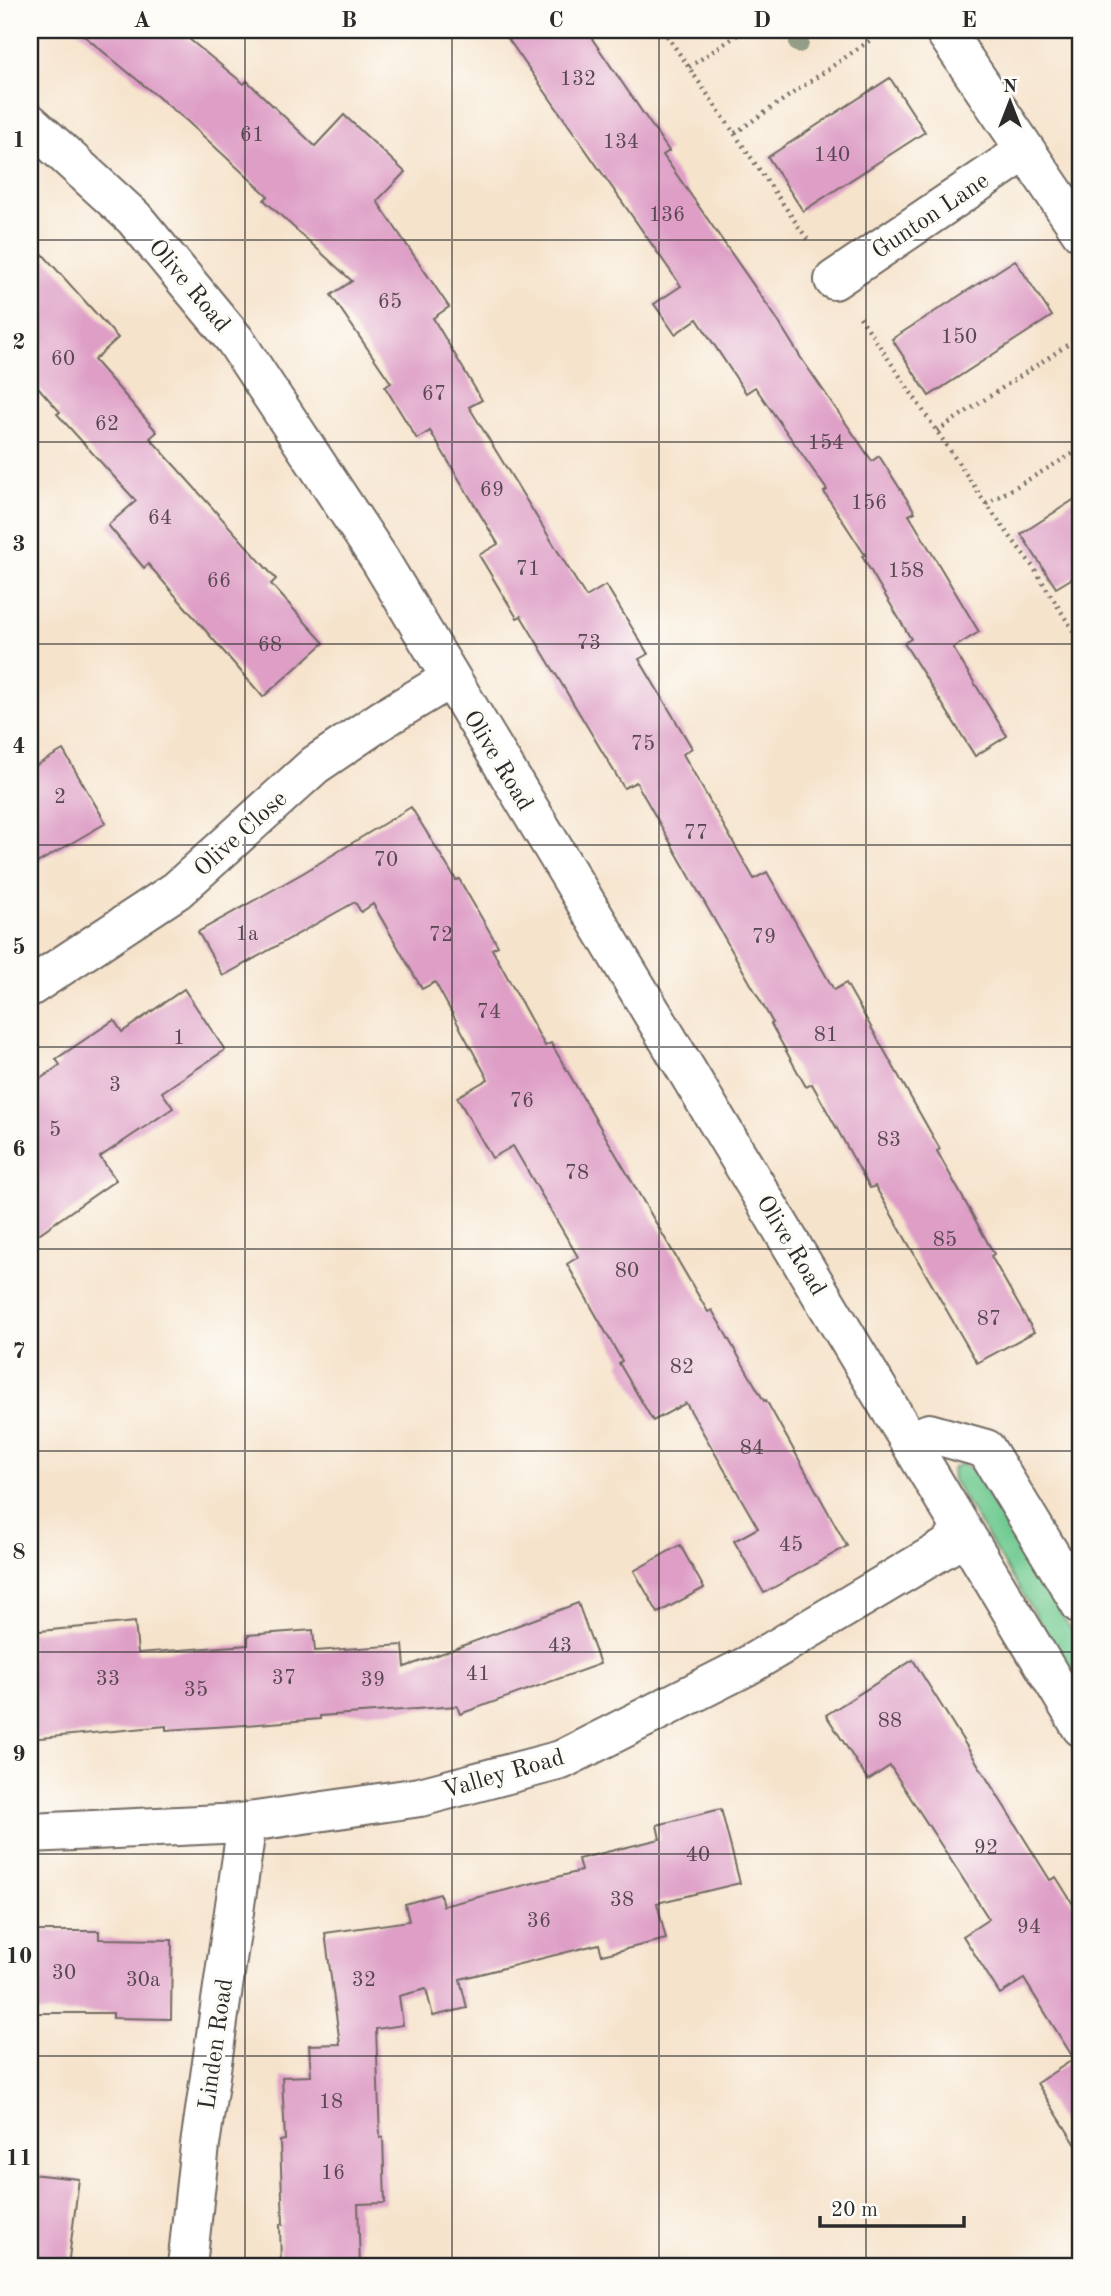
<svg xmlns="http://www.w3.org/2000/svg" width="1111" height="2296" viewBox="0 0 1111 2296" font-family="'Old Standard TT',serif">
  <rect width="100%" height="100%" fill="#fdfcf7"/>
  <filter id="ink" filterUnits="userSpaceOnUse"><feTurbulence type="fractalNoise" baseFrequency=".0143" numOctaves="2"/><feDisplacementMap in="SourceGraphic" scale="14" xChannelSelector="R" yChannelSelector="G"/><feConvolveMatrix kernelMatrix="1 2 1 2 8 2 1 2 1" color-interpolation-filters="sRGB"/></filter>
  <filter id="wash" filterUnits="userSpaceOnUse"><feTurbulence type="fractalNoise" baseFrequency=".00686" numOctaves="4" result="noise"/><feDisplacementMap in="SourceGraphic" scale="28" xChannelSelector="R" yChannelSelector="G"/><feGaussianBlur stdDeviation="1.57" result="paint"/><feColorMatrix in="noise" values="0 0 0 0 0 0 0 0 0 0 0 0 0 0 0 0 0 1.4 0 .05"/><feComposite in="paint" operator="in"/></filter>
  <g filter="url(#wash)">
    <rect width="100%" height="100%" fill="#f6e3cc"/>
    <path fill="#71ca91" stroke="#4e7a5e" stroke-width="2" d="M 961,1464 L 972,1469 L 1081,1646 L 1081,1683 L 1075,1680 L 953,1480 L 952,1469 Z"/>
    <g id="blocks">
      <g fill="#de9ec6">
        <path d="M 77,30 L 178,30 L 244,84 L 247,81 L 315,146 L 344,115 L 405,172 L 377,201 L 449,307 L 433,318 L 482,400 L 469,407 L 586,597 L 606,585 L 648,654 L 639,659 L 692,748 L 683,754 L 754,879 L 767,872 L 834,990 L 846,983 L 940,1149 L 937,1151 L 994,1254 L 991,1256 L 1034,1332 L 977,1363 L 875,1186 L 870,1188 L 812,1084 L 806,1087 L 771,1024 L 773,1023 L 636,782 L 624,788 L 521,616 L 517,618 L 479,555 L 498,544 L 430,431 L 417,439 L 385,387 L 391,383 L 331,295 L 352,281 L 264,200 L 268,196 L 187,121 Z"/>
        <path d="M 502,30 L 586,30 L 669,151 L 663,155 L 775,316 L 801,358 L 872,461 L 879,456 L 915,512 L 909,515 L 979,632 L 953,648 L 1007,736 L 975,756 L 904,643 L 911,639 L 862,556 L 865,555 L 824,492 L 827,490 L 755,387 L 746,393 L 697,319 L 675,334 L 654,304 L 681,286 Z"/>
        <path d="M 890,78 L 925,132 L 803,211 L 768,157 Z"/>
        <path d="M 30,240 L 118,338 L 94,360 L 157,432 L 150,438 L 276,579 L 271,584 L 324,643 L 263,697 L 148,564 L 144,568 L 108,525 L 136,501 L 57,414 L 60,412 L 30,378 Z"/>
        <path d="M 1015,260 L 1052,316 L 929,396 L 892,339 Z"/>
        <path d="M 1081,495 L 1081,573 L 1056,588 L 1021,534 Z"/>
        <path d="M 63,750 L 106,823 L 30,867 L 30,769 Z"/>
        <path d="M 411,807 L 456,880 L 459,879 L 498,946 L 492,949 L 545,1046 L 551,1043 L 708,1312 L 712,1310 L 764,1401 L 766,1400 L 847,1546 L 764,1593 L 734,1541 L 758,1528 L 686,1403 L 653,1421 L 619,1363 L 622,1361 L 567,1264 L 578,1257 L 513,1146 L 492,1158 L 457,1097 L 488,1079 L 435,982 L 422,989 L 373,904 L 361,912 L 355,902 L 223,976 L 198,932 L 303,873 Z"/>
        <path d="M 184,989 L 225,1050 L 162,1092 L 173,1108 L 100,1157 L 116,1180 L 30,1240 L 30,1086 L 60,1065 L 56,1059 L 114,1020 L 122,1032 Z"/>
        <path d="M 680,1545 L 704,1588 L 658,1613 L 634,1571 Z"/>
        <path d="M 578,1603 L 600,1664 L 460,1714 L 457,1706 L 320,1716 L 320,1719 L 246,1725 L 166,1730 L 166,1726 L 30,1739 L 30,1632 L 135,1622 L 138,1653 L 248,1645 L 248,1635 L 313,1630 L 315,1651 L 403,1645 L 405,1667 Z"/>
        <path d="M 913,1660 L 1050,1880 L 1056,1877 L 1081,1917 L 1081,2153 L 1037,2083 L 1074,2059 L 1024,1979 L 1000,1994 L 963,1936 L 989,1919 L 890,1766 L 868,1780 L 826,1715 Z"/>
        <path d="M 721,1809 L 740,1883 L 657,1903 L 666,1939 L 602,1955 L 599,1944 L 460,1979 L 467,2008 L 433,2016 L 426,1989 L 399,1996 L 403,2025 L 376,2029 L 380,2138 L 383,2137 L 385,2203 L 358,2204 L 360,2266 L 281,2266 L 280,2224 L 283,2224 L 280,2141 L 285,2140 L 282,2077 L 311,2076 L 309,2045 L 340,2044 L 325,1933 L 409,1921 L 405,1904 L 440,1894 L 443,1906 L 581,1871 L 578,1859 L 660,1839 L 657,1825 Z"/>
        <path d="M 30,1931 L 99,1931 L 99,1939 L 172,1940 L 171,2019 L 113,2018 L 113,2013 L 30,2013 Z"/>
        <path d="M 30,2174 L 79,2179 L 68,2266 L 30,2266 Z"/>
      </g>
    </g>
  </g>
  <g filter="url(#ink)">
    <use href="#blocks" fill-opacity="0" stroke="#726b63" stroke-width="2"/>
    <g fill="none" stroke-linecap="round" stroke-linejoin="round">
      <g stroke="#726b63" stroke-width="42">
        <g id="street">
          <path d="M 944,30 L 1081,232"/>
          <path d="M 30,123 L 134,218 L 235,340 L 380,560 L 1081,1727"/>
          <path d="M 834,280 L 1025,151"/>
          <path d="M 30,987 L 177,890 L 315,765 L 383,719 L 450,679"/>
          <path d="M 910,1441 L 929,1433 L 986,1449 L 1081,1605"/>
          <path d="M 30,1833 L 242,1823 L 420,1797 L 561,1760 L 747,1666 L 947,1547 L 962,1532"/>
          <path d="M 187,2266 L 200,2145 L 244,1843 L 242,1823"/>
        </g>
      </g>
      <g stroke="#726b63" stroke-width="4.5" stroke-dasharray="2 5" stroke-linecap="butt">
        <path d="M 663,30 L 810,243"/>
        <path d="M 689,67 L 745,30"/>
        <path d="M 735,133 L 885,30"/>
        <path d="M 860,317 L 986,504 L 1033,567 L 1081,643"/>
        <path d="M 937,431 L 1081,336"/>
        <path d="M 986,504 L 1081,449"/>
      </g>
      <use href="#street" stroke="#fff" stroke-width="38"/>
    </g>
    <circle fill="#949d87" cx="799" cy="43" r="10"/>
  </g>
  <path fill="none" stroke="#2b2b2b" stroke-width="2" stroke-opacity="0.55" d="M 245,30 L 245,2266M 452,30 L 452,2266M 659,30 L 659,2266M 866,30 L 866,2266M 30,240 L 1081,240M 30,442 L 1081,442M 30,644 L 1081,644M 30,845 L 1081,845M 30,1047 L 1081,1047M 30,1249 L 1081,1249M 30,1451 L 1081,1451M 30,1652 L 1081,1652M 30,1854 L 1081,1854M 30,2056 L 1081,2056"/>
  <g text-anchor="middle" stroke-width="7" stroke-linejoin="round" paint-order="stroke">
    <g font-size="21" fill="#584852">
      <text x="578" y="85">132</text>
      <text x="252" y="141">61</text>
      <text x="621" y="148">134</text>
      <text x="832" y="161">140</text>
      <text x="667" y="221">136</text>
      <text x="390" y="308">65</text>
      <text x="959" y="343">150</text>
      <text x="63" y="365">60</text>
      <text x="434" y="400">67</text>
      <text x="107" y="430">62</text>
      <text x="826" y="449">154</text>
      <text x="492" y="496">69</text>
      <text x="869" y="509">156</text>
      <text x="160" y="524">64</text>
      <text x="528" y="575">71</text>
      <text x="906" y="577">158</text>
      <text x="219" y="587">66</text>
      <text x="589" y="649">73</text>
      <text x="270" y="651">68</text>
      <text x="643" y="750">75</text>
      <text x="60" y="803">2</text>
      <text x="696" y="839">77</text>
      <text x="386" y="866">70</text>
      <text x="247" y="940">1a</text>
      <text x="441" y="941">72</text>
      <text x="764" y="943">79</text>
      <text x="489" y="1018">74</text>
      <text x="826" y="1041">81</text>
      <text x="179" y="1044">1</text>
      <text x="115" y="1091">3</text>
      <text x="522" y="1107">76</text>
      <text x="55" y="1136">5</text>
      <text x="889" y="1146">83</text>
      <text x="577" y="1179">78</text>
      <text x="945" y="1246">85</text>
      <text x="627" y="1277">80</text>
      <text x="989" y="1325">87</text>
      <text x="682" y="1373">82</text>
      <text x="752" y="1454">84</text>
      <text x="791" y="1551">45</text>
      <text x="560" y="1652">43</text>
      <text x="478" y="1680">41</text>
      <text x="284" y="1684">37</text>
      <text x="108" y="1685">33</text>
      <text x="373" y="1686">39</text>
      <text x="196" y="1696">35</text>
      <text x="890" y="1727">88</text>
      <text x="986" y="1854">92</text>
      <text x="698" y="1861">40</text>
      <text x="622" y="1906">38</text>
      <text x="539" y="1927">36</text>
      <text x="1029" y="1933">94</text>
      <text x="64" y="1979">30</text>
      <text x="143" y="1986">30a</text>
      <text x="364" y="1986">32</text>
      <text x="331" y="2108">18</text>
      <text x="333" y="2179">16</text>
    </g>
    <g font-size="24" fill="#2b2b2b" stroke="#fdfcf7">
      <text transform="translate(930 215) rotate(-34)" y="8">Gunton Lane</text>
      <text transform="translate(190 285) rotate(50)" y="8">Olive Road</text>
      <text transform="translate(499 760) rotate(59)" y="8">Olive Road</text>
      <text transform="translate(240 833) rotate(-42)" y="8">Olive Close</text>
      <text transform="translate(792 1245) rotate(59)" y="8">Olive Road</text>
      <text transform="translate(503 1773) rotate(-16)" y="8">Valley Road</text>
      <text transform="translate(215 2044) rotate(-82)" y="8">Linden Road</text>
    </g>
  </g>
  <rect width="1111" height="2296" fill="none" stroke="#fdfcf7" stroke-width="77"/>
  <g transform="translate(1010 102)" stroke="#fdfcf7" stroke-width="5" paint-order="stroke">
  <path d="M0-5L12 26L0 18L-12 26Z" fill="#2b2b2b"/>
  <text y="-10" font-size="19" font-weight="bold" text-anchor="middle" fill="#2b2b2b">N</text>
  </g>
  <path d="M820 2216v10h144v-10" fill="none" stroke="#2b2b2b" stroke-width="3.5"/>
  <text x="831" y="2216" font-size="21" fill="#2b2b2b" stroke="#fdfcf7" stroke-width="5" paint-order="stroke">20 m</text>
  <rect x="38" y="38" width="1034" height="2220" fill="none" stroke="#2b2b2b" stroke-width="2.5"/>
  <g font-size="23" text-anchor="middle" font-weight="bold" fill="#2b2b2b">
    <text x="142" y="27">A</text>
    <text x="349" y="27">B</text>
    <text x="556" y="27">C</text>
    <text x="762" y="27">D</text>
    <text x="969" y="27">E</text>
    <text x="19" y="147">1</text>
    <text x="19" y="349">2</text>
    <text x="19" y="551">3</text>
    <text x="19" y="753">4</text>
    <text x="19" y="954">5</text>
    <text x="19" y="1156">6</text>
    <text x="19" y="1358">7</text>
    <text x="19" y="1559">8</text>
    <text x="19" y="1761">9</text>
    <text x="19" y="1963">10</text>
    <text x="19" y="2165">11</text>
  </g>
</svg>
